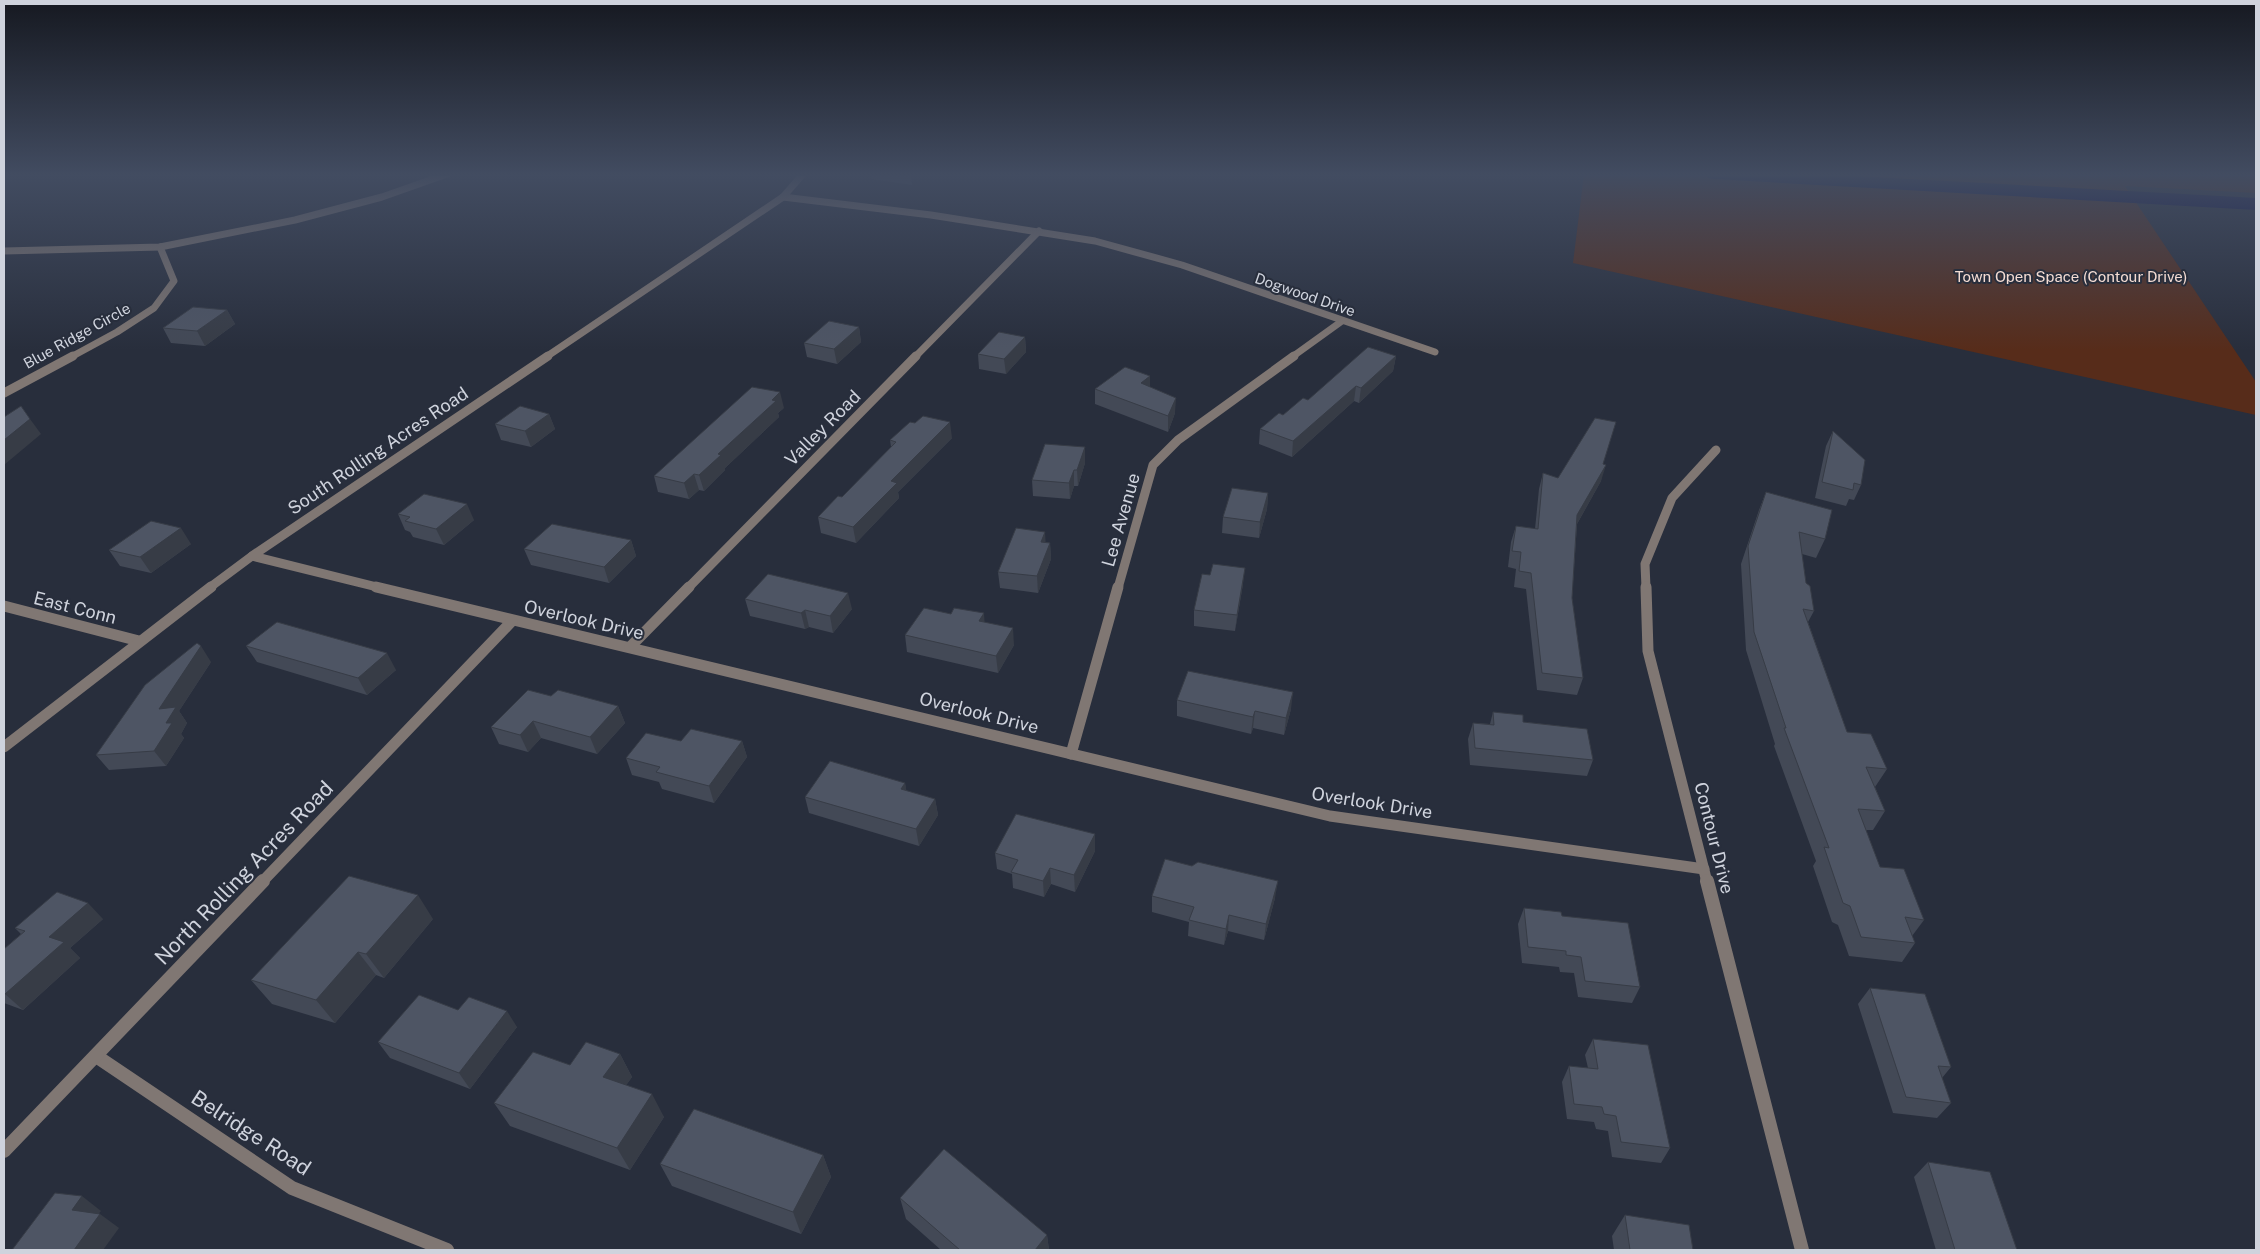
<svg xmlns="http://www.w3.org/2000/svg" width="2260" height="1254" viewBox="0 0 2260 1254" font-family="'Public Sans',sans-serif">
  <rect width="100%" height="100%" fill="#282e3c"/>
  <path fill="#572c1a" d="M 1584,174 L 2256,174 L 2256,193 L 2125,186 L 2256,382 L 2256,415 L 1573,263 Z"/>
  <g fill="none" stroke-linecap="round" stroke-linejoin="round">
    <path fill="#020647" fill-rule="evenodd" d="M 1705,174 L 1818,174 L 2256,198 L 2256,210 L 1714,179 L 1708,178 Z"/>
    <g stroke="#807773" stroke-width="7">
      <path d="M 783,197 L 931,215 L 1095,241 L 1182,265 L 1435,352"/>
      <path d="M 4,251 L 160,247 L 295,220 L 382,197 L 447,174"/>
      <path d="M 71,357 L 117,332 L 154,308 L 174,281 L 160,247"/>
      <path d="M 546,357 L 783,197 L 803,174"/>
      <path d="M 915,357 L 1039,231"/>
      <path d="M 1292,357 L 1342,321"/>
    </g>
    <g stroke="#807773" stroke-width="9">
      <path d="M 4,393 L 73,356"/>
      <path d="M 252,556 L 381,588"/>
      <path d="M 209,588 L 252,556 L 548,356"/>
      <path d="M 688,588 L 916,356"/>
      <path d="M 1118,588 L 1153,465 L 1178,440 L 1294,356"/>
      <path d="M 1646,588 L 1645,564 L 1672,498 L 1716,450"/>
    </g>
    <g stroke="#807773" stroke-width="11">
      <path d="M 376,587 L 1330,816 L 1704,869"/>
      <path d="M 1646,587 L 1648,651 L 1707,882"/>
      <path d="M 4,606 L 139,641"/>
      <path d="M 630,647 L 689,587"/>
      <path d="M 4,747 L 211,587"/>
      <path d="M 1071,754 L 1118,587"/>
      <path d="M 262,882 L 512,621"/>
    </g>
    <g stroke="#807773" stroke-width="14">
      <path d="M 1707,881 L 1802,1250"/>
      <path d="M 96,1056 L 292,1188 L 447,1250"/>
      <path d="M 4,1151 L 263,881"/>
    </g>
  </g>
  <g fill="#434956">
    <path d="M 870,174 L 911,174 L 912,185 L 872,179 Z"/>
    <path d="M 227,310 L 235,324 L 205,346 L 171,343 L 163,328 Z"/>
    <path d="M 859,327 L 861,342 L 837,364 L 807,357 L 804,343 Z"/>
    <path d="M 1025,337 L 1026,352 L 1006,374 L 979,369 L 978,354 Z"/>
    <path d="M 1396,356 L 1393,371 L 1359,403 L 1354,401 L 1292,457 L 1259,444 L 1260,429 L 1308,400 Z"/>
    <path d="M 1150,387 L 1175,413 L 1168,432 L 1095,404 L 1095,389 Z"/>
    <path d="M 784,408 L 778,413 L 779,417 L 725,468 L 725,470 L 704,491 L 699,490 L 689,499 L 658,492 L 654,476 Z"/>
    <path d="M 549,414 L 555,429 L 531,447 L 501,440 L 495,424 Z"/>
    <path d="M 1833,431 L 1861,485 L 1854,500 L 1849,499 L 1846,506 L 1815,498 L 1826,446 Z"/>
    <path d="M 952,438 L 898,492 L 899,498 L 856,543 L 821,533 L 818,517 L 842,497 L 891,447 L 890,440 Z"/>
    <path d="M 1085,463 L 1078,486 L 1074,486 L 1070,499 L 1033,496 L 1032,480 Z"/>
    <path d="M 1603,464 L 1601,481 L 1577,524 L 1572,598 L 1583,678 L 1577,695 L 1537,690 L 1526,589 L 1514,587 L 1516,569 L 1508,567 L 1511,542 L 1516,526 L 1535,529 L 1539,489 L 1543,473 L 1558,478 Z"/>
    <path d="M 1766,492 L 1825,539 L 1816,558 L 1802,554 L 1806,583 L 1814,611 L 1808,622 L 1847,732 L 1887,769 L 1875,787 L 1885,811 L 1873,830 L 1866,830 L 1880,867 L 1924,920 L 1912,936 L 1915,943 L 1902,962 L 1849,956 L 1838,925 L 1832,922 L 1813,866 L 1816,861 L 1774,746 L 1775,744 L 1746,650 L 1741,564 L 1759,510 Z"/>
    <path d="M 1268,493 L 1267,509 L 1259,538 L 1222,533 L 1223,517 Z"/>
    <path d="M 398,514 L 474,520 L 444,545 L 413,537 L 410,532 L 405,530 Z"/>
    <path d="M 1045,532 L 1045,542 L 1050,543 L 1051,559 L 1038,593 L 1000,588 L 998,572 Z"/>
    <path d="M 631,540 L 636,556 L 609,583 L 531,565 L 524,549 Z"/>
    <path d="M 191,544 L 151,573 L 120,566 L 109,550 Z"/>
    <path d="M 1243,584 L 1235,631 L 1194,626 L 1194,610 Z"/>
    <path d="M 745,599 L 852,609 L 833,633 L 809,627 L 805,629 L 750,616 Z"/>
    <path d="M 985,622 L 1014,645 L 998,673 L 907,652 L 905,635 Z"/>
    <path d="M 246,646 L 396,670 L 367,695 L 257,662 Z"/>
    <path d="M 211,662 L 179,711 L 187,723 L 181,734 L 184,738 L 166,766 L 109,770 L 96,755 Z"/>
    <path d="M 551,696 L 618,706 L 625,723 L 597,754 L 541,738 L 528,752 L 499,744 L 491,727 Z"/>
    <path d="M 1177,700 L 1291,709 L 1284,735 L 1253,728 L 1251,734 L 1177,716 Z"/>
    <path d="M 1493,712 L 1523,722 L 1593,760 L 1587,776 L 1470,765 L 1468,739 L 1473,723 L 1490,724 Z"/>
    <path d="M 681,741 L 742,741 L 747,757 L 714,803 L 662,789 L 659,782 L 632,775 L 626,758 Z"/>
    <path d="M 905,783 L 906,791 L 935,799 L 938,815 L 919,846 L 809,813 L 805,797 Z"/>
    <path d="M 1095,851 L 1075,892 L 1051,884 L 1044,897 L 1013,888 L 1012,874 L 997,869 L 995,853 Z"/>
    <path d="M 1152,896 L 1275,898 L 1264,940 L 1228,931 L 1224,945 L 1188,936 L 1189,922 L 1152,912 Z"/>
    <path d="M 1524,908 L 1562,916 L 1640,987 L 1632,1003 L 1578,997 L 1574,973 L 1560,972 L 1559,967 L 1522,963 L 1518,924 Z"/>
    <path d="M 103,919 L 70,948 L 80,958 L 23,1010 L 4,1003 L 4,949 L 21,934 L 15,928 Z"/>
    <path d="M 433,919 L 384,978 L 376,975 L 335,1023 L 272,1004 L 251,980 Z"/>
    <path d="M 1870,988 L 1951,1067 L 1942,1078 L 1951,1103 L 1937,1118 L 1893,1113 L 1858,1004 Z"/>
    <path d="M 458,1010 L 517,1027 L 470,1089 L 390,1058 L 378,1042 Z"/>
    <path d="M 1593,1039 L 1670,1148 L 1661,1163 L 1612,1157 L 1608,1131 L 1596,1129 L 1594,1122 L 1567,1119 L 1562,1082 L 1569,1066 L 1588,1068 L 1585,1055 Z"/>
    <path d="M 620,1054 L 632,1077 L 626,1085 L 664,1117 L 630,1170 L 510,1126 L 494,1103 L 570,1065 Z"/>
    <path d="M 823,1155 L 831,1177 L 801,1234 L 672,1186 L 660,1164 Z"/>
    <path d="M 1928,1162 L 2017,1250 L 1936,1250 L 1914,1177 Z"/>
    <path d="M 900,1198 L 1047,1235 L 1049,1250 L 941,1250 L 906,1219 Z"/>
    <path d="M 1625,1215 L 1693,1250 L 1614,1250 L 1612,1236 Z"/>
  </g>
  <g fill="#373c46">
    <path d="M 227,310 L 235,324 L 205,346 L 197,331 Z"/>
    <path d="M 859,327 L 861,342 L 837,364 L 834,349 Z"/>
    <path d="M 1025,337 L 1026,352 L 1006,374 L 1004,359 Z"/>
    <path d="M 1396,356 L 1393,371 L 1359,403 L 1361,388 Z"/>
    <path d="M 1150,376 L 1150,392 L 1141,383 Z"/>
    <path d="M 1356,386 L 1354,401 L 1292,457 L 1293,441 Z"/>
    <path d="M 780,392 L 784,408 L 778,413 L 779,417 L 725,468 L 725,470 L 704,491 L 699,475 L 718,454 Z"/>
    <path d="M 1176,398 L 1175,413 L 1168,432 L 1168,416 Z"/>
    <path d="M 549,414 L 555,429 L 531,447 L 525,431 Z"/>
    <path d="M 30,419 L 41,434 L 4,465 L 4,440 Z"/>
    <path d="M 950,422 L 952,438 L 898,492 L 899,498 L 856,543 L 853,527 L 891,481 Z"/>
    <path d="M 1085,447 L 1085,463 L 1078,486 L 1077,470 Z"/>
    <path d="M 1606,465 L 1601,481 L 1573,531 L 1577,515 Z"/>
    <path d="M 1074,470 L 1074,486 L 1070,499 L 1069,483 Z"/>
    <path d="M 694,474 L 699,490 L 689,499 L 684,483 Z"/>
    <path d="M 1268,493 L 1267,509 L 1259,538 L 1260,522 Z"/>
    <path d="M 467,504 L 474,520 L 444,545 L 436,529 Z"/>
    <path d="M 181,528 L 191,544 L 151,573 L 140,557 Z"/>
    <path d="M 1045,532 L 1046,548 L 1041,542 Z"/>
    <path d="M 631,540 L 636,556 L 609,583 L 604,567 Z"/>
    <path d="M 1050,543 L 1051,559 L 1038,593 L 1037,576 Z"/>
    <path d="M 1245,568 L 1243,584 L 1235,631 L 1237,615 Z"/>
    <path d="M 848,593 L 852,609 L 833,633 L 830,616 Z"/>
    <path d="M 805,610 L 809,627 L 805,629 L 801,613 Z"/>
    <path d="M 984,613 L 985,630 L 979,621 Z"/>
    <path d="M 1013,628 L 1014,645 L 998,673 L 996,656 Z"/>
    <path d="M 201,646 L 211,662 L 179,711 L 187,723 L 181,734 L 184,738 L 166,766 L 154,751 L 166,723 L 159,709 Z"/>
    <path d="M 387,653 L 396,670 L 367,695 L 358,678 Z"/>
    <path d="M 1293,692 L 1291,709 L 1284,735 L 1286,718 Z"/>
    <path d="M 618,706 L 625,723 L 597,754 L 590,737 Z"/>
    <path d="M 1255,711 L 1253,728 L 1251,734 L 1253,717 Z"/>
    <path d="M 533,721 L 541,738 L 528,752 L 520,735 Z"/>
    <path d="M 742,741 L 747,757 L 714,803 L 709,786 Z"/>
    <path d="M 905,783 L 908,799 L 901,789 Z"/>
    <path d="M 935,799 L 938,815 L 919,846 L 916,829 Z"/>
    <path d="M 1095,834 L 1095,851 L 1075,892 L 1074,875 Z"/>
    <path d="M 1050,868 L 1051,884 L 1044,897 L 1043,881 Z"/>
    <path d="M 1278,881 L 1275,898 L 1264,940 L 1266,924 Z"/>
    <path d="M 418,895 L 433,919 L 384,978 L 366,954 Z"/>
    <path d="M 88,903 L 103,919 L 70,948 L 80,958 L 23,1010 L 5,994 L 49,937 Z"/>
    <path d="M 1229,915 L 1228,931 L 1224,945 L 1226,929 Z"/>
    <path d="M 358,952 L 376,975 L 335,1023 L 316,1000 Z"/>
    <path d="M 507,1011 L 517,1027 L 470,1089 L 459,1073 Z"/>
    <path d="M 620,1054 L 632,1077 L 616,1100 L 603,1077 Z"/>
    <path d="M 652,1094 L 664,1117 L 630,1170 L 617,1148 Z"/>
    <path d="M 823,1155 L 831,1177 L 801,1234 L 793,1212 Z"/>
    <path d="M 82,1196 L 101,1211 L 90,1224 L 72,1210 Z"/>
    <path d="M 100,1214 L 119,1228 L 103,1250 L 74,1250 Z"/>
    <path d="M 1047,1235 L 1049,1250 L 1035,1250 Z"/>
  </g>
  <g fill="#4e5564" stroke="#373c46">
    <path d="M 193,307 L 227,310 L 197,331 L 163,328 Z"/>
    <path d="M 829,321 L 859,327 L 834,349 L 804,343 Z"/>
    <path d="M 999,332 L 1025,337 L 1004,359 L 978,354 Z"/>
    <path d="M 1368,347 L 1396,356 L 1361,388 L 1356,386 L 1293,441 L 1260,429 L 1279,413 L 1283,415 L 1303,398 L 1308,400 Z"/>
    <path d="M 1125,367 L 1150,376 L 1141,383 L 1176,398 L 1168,416 L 1095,389 Z"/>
    <path d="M 752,387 L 780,392 L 772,400 L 776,401 L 718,454 L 721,455 L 699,475 L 694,474 L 684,483 L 654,476 Z"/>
    <path d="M 21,406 L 30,419 L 4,440 L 4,417 Z"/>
    <path d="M 520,406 L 549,414 L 525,431 L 495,424 Z"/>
    <path d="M 923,416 L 950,422 L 891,481 L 897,483 L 853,527 L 818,517 L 838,496 L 842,497 L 896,442 L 890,440 L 910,422 L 915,423 Z"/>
    <path d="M 1595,418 L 1616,422 L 1603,464 L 1606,465 L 1577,515 L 1572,598 L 1583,678 L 1542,673 L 1531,573 L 1519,571 L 1521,552 L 1512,551 L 1516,526 L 1538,529 L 1543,473 L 1558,478 Z"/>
    <path d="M 1833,431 L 1865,460 L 1861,485 L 1854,483 L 1853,490 L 1822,482 Z"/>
    <path d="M 1045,444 L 1085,447 L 1077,470 L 1074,470 L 1069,483 L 1032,480 Z"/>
    <path d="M 1232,488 L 1268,493 L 1260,522 L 1223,517 Z"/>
    <path d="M 1766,492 L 1832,510 L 1825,539 L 1799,532 L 1806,583 L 1810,586 L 1814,611 L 1803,609 L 1847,732 L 1871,734 L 1887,769 L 1866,767 L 1885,811 L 1858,809 L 1880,867 L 1904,869 L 1924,920 L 1905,917 L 1915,943 L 1861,937 L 1850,906 L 1843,903 L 1824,847 L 1829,848 L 1784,728 L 1786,728 L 1754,632 L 1748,546 Z"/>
    <path d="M 424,494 L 467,504 L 436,529 L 405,521 L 410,517 L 398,514 Z"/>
    <path d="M 151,521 L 181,528 L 140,557 L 109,550 Z"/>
    <path d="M 552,524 L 631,540 L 604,567 L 524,549 Z"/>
    <path d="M 1016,528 L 1045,532 L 1041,542 L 1050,543 L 1037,576 L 998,572 Z"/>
    <path d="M 1213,564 L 1245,568 L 1237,615 L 1194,610 L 1202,574 L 1210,575 Z"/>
    <path d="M 768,574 L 848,593 L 830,616 L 805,610 L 801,613 L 745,599 Z"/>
    <path d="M 924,608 L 951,614 L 954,608 L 984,613 L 979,621 L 1013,628 L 996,656 L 905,635 Z"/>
    <path d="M 277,622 L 387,653 L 358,678 L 246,646 Z"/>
    <path d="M 197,643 L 201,646 L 159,709 L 176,707 L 166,723 L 172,723 L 154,751 L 96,755 L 145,685 Z"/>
    <path d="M 1188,671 L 1293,692 L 1286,718 L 1255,711 L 1253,717 L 1177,700 Z"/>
    <path d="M 528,690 L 551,696 L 558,690 L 618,706 L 590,737 L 533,721 L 520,735 L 491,727 Z"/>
    <path d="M 1493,712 L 1523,715 L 1523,722 L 1587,729 L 1593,760 L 1475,748 L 1473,723 L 1494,725 Z"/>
    <path d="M 691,729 L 742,741 L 709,786 L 656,772 L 660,767 L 626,758 L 646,733 L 681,741 Z"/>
    <path d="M 830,761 L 905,783 L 901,789 L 935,799 L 916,829 L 805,797 Z"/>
    <path d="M 1016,814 L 1095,834 L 1074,875 L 1050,868 L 1043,881 L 1011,872 L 1018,860 L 995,853 Z"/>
    <path d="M 1165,859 L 1192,866 L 1198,862 L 1278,881 L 1266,924 L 1229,915 L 1226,929 L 1189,920 L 1194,907 L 1152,896 Z"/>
    <path d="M 349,876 L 418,895 L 366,954 L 358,952 L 316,1000 L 251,980 Z"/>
    <path d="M 57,892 L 88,903 L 49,937 L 64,942 L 5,994 L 4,994 L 4,949 L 25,931 L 15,928 Z"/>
    <path d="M 1524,908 L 1561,912 L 1562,916 L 1628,923 L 1640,987 L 1585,981 L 1581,957 L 1566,955 L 1566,951 L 1528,947 Z"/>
    <path d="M 1870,988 L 1925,994 L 1951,1067 L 1938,1066 L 1951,1103 L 1906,1097 Z"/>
    <path d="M 419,995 L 458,1010 L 469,997 L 507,1011 L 459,1073 L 378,1042 Z"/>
    <path d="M 1593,1039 L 1648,1045 L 1670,1148 L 1621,1142 L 1616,1116 L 1604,1114 L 1602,1107 L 1574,1104 L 1569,1066 L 1598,1069 Z"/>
    <path d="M 586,1042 L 620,1054 L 603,1077 L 652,1094 L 617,1148 L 494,1103 L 533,1052 L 570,1065 Z"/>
    <path d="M 694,1109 L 823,1155 L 793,1212 L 660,1164 Z"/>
    <path d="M 944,1149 L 1047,1235 L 1035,1250 L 960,1250 L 900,1198 Z"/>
    <path d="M 1928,1162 L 1990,1172 L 2017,1250 L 1955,1250 Z"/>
    <path d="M 55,1193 L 82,1196 L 72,1210 L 100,1214 L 74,1250 L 12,1250 Z"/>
    <path d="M 1625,1215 L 1689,1225 L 1693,1250 L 1630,1250 Z"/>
  </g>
  <linearGradient id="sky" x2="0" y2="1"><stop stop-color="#161921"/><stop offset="0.5" stop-color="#424c61"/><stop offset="1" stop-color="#424c61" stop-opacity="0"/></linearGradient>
  <rect width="2260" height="350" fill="url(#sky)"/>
  <g text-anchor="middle" stroke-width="4" stroke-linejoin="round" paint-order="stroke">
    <g font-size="15" fill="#f4dcd3" stroke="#282e3c">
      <text x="2071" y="282">Town Open Space (Contour Drive)</text>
    </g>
    <g font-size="15" fill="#cfd3dd" stroke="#282e3c">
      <text transform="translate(1305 295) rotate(19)" y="5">Dogwood Drive</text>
      <text transform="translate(77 336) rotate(-29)" y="5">Blue Ridge Circle</text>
    </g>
    <g font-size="18" fill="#cfd3dd" stroke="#282e3c">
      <text transform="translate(823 428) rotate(-45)" y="6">Valley Road</text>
      <text transform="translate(378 451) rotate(-34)" y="6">South Rolling Acres Road</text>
      <text transform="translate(1121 520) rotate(-74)" y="6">Lee Avenue</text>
      <text transform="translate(75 608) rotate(14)" y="6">East Conn</text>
      <text transform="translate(584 620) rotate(13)" y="6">Overlook Drive</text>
      <text transform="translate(979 713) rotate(14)" y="6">Overlook Drive</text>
      <text transform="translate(1372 803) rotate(9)" y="6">Overlook Drive</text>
      <text transform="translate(1714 838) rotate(76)" y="6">Contour Drive</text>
    </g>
    <g font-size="21" fill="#cfd3dd" stroke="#282e3c">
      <text transform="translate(244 873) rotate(-46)" y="7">North Rolling Acres Road</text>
      <text transform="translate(251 1133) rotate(33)" y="7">Belridge Road</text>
    </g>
  </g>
  <rect width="2260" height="1254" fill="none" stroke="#cfd3dd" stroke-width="10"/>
</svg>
